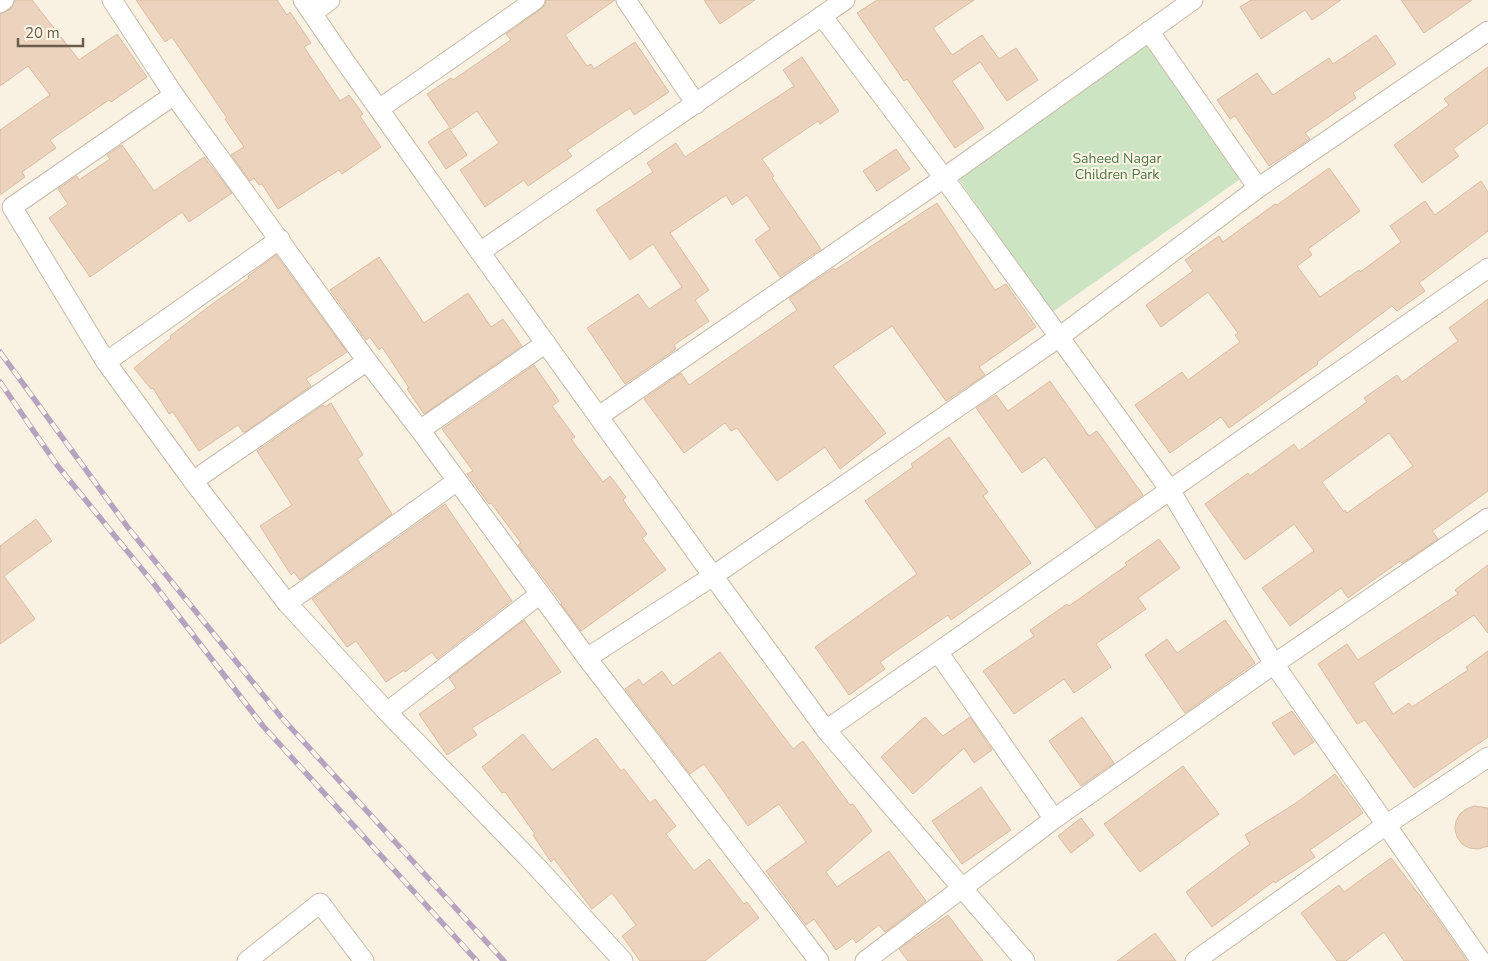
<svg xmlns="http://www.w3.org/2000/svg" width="1488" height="961" viewBox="0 0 1488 961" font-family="'Nunito Sans',sans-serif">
  <rect width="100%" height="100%" fill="#f9f2e2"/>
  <path fill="#cde4c3" d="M 1152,39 L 1246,175 L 1051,313 L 958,178 Z"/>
  <g fill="#ebd3bd" stroke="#dbbca0" fill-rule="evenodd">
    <path d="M 15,0 L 32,0 L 79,60 L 117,34 L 147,77 L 111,102 L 109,100 L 50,140 L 56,148 L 22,172 L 25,177 L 0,195 L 0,130 L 50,95 L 28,66 L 0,86 L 0,14 L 11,9 Z"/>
    <path d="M 136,0 L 277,0 L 287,15 L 290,12 L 311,43 L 304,47 L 340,101 L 349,95 L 363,114 L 360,116 L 381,147 L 342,174 L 339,170 L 278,209 L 262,184 L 259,185 L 254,178 L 250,181 L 231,155 L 244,147 L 225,119 L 227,118 L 172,37 L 165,42 Z"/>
    <path d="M 546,0 L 615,0 L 565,35 L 587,66 L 591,64 L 594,69 L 635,42 L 669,92 L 634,115 L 630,108 L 567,150 L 572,156 L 528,186 L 524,180 L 485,207 L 460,170 L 499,143 L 477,111 L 451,129 L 427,94 L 451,78 L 453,80 L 511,40 L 506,34 L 541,9 L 545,5 Z"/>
    <path d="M 704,0 L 755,0 L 720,24 Z"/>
    <path d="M 877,0 L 974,0 L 933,28 L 952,55 L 982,35 L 999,59 L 1016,48 L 1038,80 L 1007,101 L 980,62 L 952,81 L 984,128 L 955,148 L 907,79 L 904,81 L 857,13 Z"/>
    <path d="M 1251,0 L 1341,0 L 1312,20 L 1305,10 L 1261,39 L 1240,7 Z"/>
    <path d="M 1401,0 L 1472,0 L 1424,33 Z"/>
    <path d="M 1376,35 L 1396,64 L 1353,93 L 1356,98 L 1305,133 L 1310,139 L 1269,166 L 1235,116 L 1230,119 L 1217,100 L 1257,73 L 1273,95 L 1329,58 L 1333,64 Z"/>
    <path d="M 802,57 L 839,111 L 820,124 L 818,121 L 762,159 L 774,176 L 772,178 L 821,249 L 780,277 L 755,240 L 770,229 L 747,195 L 732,205 L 726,195 L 670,233 L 709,290 L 695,300 L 709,321 L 674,345 L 676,349 L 625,384 L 587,328 L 638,294 L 649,309 L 682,287 L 653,244 L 630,260 L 596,210 L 653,172 L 647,163 L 676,143 L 685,157 L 794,86 L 783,70 Z"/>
    <path d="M 1488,67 L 1488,123 L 1453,149 L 1459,156 L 1422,183 L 1394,145 L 1449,105 L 1444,99 Z"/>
    <path d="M 449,128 L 467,155 L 446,169 L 428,142 Z"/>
    <path d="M 122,145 L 154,191 L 204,157 L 232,193 L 189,222 L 182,212 L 90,277 L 49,218 L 68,204 L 58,189 L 77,176 L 79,180 L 110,159 L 107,155 Z"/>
    <path d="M 896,149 L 910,169 L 877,191 L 863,171 Z"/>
    <path d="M 1329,168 L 1360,211 L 1308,249 L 1312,255 L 1297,266 L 1320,297 L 1359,270 L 1360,272 L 1401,242 L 1390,226 L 1425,201 L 1435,215 L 1481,181 L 1488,192 L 1488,231 L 1419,283 L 1425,291 L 1397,311 L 1392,306 L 1317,362 L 1318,364 L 1229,428 L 1221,417 L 1170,453 L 1135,405 L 1182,372 L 1188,380 L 1240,342 L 1235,335 L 1238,333 L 1208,292 L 1161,327 L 1146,305 L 1193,271 L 1185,260 L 1219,236 L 1223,242 L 1275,204 L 1277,205 Z"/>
    <path d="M 937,203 L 995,290 L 1006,284 L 1036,327 L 979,367 L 985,375 L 946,401 L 892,326 L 833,366 L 886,433 L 840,469 L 825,447 L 777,481 L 737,428 L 731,431 L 725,423 L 684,453 L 644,399 L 681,373 L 689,385 L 797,310 L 789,298 L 834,268 L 835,270 Z"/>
    <path d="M 276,255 L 347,352 L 306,379 L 311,386 L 245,432 L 243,432 L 238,425 L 199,451 L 173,412 L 169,414 L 153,388 L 151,389 L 134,368 L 171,338 L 170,336 L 215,302 L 249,278 L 248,276 Z"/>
    <path d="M 379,257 L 424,323 L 468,293 L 491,327 L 503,319 L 522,346 L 424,414 L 407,389 L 409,388 L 382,347 L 379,350 L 370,337 L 366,340 L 330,290 Z"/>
    <path d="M 1488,299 L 1488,491 L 1432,531 L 1438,539 L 1402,563 L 1400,561 L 1348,598 L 1341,588 L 1290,626 L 1262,588 L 1314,551 L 1294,524 L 1245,560 L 1205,504 L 1248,473 L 1250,476 L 1294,444 L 1299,451 L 1367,402 L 1364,398 L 1397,375 L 1402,382 L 1458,341 L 1449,328 ZM 1389,433 L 1413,466 L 1347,513 L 1345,510 L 1344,512 L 1322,482 Z"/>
    <path d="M 534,365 L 559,401 L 552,406 L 575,437 L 571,439 L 603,482 L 610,476 L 626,497 L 623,500 L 647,534 L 642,538 L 666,570 L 581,631 L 561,604 L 562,603 L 518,545 L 521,543 L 491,503 L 489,504 L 467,474 L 473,471 L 442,429 Z"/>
    <path d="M 1050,381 L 1089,436 L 1097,431 L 1143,495 L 1096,528 L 1045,457 L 1022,473 L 976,408 L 996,395 L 1008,411 Z"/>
    <path d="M 331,403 L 363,455 L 357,459 L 392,514 L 300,580 L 294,572 L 291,575 L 260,526 L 292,505 L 257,451 L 323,405 L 325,407 Z"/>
    <path d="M 949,437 L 988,492 L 983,496 L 1031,563 L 951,620 L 948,615 L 880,662 L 885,669 L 849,695 L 815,647 L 917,574 L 865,501 L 913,467 L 911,464 Z"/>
    <path d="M 445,504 L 512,601 L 437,659 L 432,652 L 405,672 L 404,670 L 386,682 L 356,641 L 347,647 L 312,599 Z"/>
    <path d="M 36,519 L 52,541 L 4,576 L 35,619 L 0,644 L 0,546 Z"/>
    <path d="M 1159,539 L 1180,568 L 1138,598 L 1146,609 L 1096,644 L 1111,667 L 1074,693 L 1064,679 L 1014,714 L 983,671 L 1034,636 L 1030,630 L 1067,604 L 1069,606 L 1127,565 L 1125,563 Z"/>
    <path d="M 1488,565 L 1488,633 L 1474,615 L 1373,683 L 1393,714 L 1409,703 L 1412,707 L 1468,670 L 1466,667 L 1488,651 L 1488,737 L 1414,788 L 1365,720 L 1357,724 L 1318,664 L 1347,644 L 1358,660 L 1458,594 L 1455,590 Z"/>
    <path d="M 524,620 L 561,672 L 472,728 L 477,735 L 447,755 L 419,714 L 456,688 L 449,678 Z"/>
    <path d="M 1225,620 L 1255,663 L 1185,713 L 1145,655 L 1167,639 L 1177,653 Z"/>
    <path d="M 720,652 L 793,749 L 803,741 L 850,805 L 853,804 L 872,831 L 826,872 L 837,887 L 889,851 L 926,901 L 885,932 L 879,925 L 856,943 L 853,938 L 836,950 L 814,919 L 806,925 L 766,871 L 806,842 L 779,804 L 748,826 L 704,764 L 690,774 L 625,689 L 639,679 L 643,685 L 662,671 L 673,686 Z"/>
    <path d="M 1292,711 L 1314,742 L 1294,755 L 1272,723 Z"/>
    <path d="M 925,717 L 943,736 L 970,717 L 992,750 L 974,763 L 964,748 L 913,794 L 881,757 Z"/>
    <path d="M 1082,717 L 1114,763 L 1081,786 L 1049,741 Z"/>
    <path d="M 523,734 L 552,770 L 596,738 L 621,771 L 624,769 L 650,803 L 655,799 L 676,826 L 666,834 L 694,871 L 709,859 L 744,904 L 747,902 L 759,918 L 705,961 L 640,961 L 622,936 L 636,925 L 612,893 L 592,909 L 554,859 L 551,862 L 533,835 L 535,834 L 505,792 L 502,793 L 482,767 Z"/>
    <path d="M 1183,766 L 1219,814 L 1140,872 L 1104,824 Z"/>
    <path d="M 1335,774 L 1363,813 L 1310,850 L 1315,857 L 1275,883 L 1274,881 L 1212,927 L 1186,892 L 1250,844 L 1245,835 L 1296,803 Z"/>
    <path d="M 981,787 L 1011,830 L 962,864 L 932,821 Z"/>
    <path d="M 1474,806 L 1488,808 L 1488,846 L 1478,849 L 1469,848 L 1462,844 L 1457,837 L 1455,829 L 1456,821 L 1460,814 L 1466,809 Z"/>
    <path d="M 1081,818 L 1094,835 L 1071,853 L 1058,836 Z"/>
    <path d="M 1391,858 L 1437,918 L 1467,961 L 1404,961 L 1384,932 L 1346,961 L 1337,961 L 1301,913 L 1339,885 L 1344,892 Z"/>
    <path d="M 948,915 L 983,961 L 908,961 L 899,949 Z"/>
    <path d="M 1155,933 L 1176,961 L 1117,961 Z"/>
  </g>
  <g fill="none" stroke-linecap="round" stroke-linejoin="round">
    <g stroke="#c8baab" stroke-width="21">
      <g id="street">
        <path d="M 112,0 L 174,95 L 367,361 L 420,430 L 587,658 L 819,961"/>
        <path d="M 303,0 L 344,60 L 480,252 L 713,576 L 826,730 L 1025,961"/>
        <path d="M 626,0 L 696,104"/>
        <path d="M 0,3 L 4,0"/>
        <path d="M 313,13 L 330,0"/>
        <path d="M 822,16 L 944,178 L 1170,490 L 1274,664 L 1481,961"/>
        <path d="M 1149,31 L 1258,188"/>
        <path d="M 174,95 L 12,207 L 106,362 L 193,481 L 287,603 L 387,712 L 536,866 L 623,961"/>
        <path d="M 379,109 L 535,0"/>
        <path d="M 480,252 L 845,0"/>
        <path d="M 106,362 L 280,239"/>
        <path d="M 599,416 L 944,178 L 1193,0"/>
        <path d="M 420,430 L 546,343"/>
        <path d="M 193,481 L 367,361"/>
        <path d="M 287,603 L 457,481"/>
        <path d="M 938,652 L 1054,819"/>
        <path d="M 587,658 L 713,576 L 1058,338 L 1258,188 L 1488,31"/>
        <path d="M 387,712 L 540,594"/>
        <path d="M 826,730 L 1488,268"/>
        <path d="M 247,961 L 320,903 L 364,961"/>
        <path d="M 865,961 L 1054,819 L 1274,664 L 1488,518"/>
        <path d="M 1195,961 L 1386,825 L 1488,757"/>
      </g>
    </g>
    <use href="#street" stroke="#fff" stroke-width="19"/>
    <g stroke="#b5a3c0" stroke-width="5.5">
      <g id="rail">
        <path d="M 0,352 L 129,529 L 281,717 L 504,961"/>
        <path d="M 0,382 L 57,465 L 154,584 L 263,726 L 477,961"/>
      </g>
    </g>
    <use href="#rail" stroke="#fcf6e7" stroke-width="4" stroke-dasharray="11" stroke-linecap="butt"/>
  </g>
  <g text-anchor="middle" stroke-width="4" stroke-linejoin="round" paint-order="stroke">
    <g font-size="14" fill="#537748" stroke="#fcf6e7">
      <text x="1117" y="163">Saheed Nagar<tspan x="1117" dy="16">Children Park</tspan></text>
    </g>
  </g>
  <path d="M18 38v8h65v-8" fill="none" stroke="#6d5b4c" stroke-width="2.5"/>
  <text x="25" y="38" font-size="15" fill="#6d5b4c" stroke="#fcf6e7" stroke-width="4" paint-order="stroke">20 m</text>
</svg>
